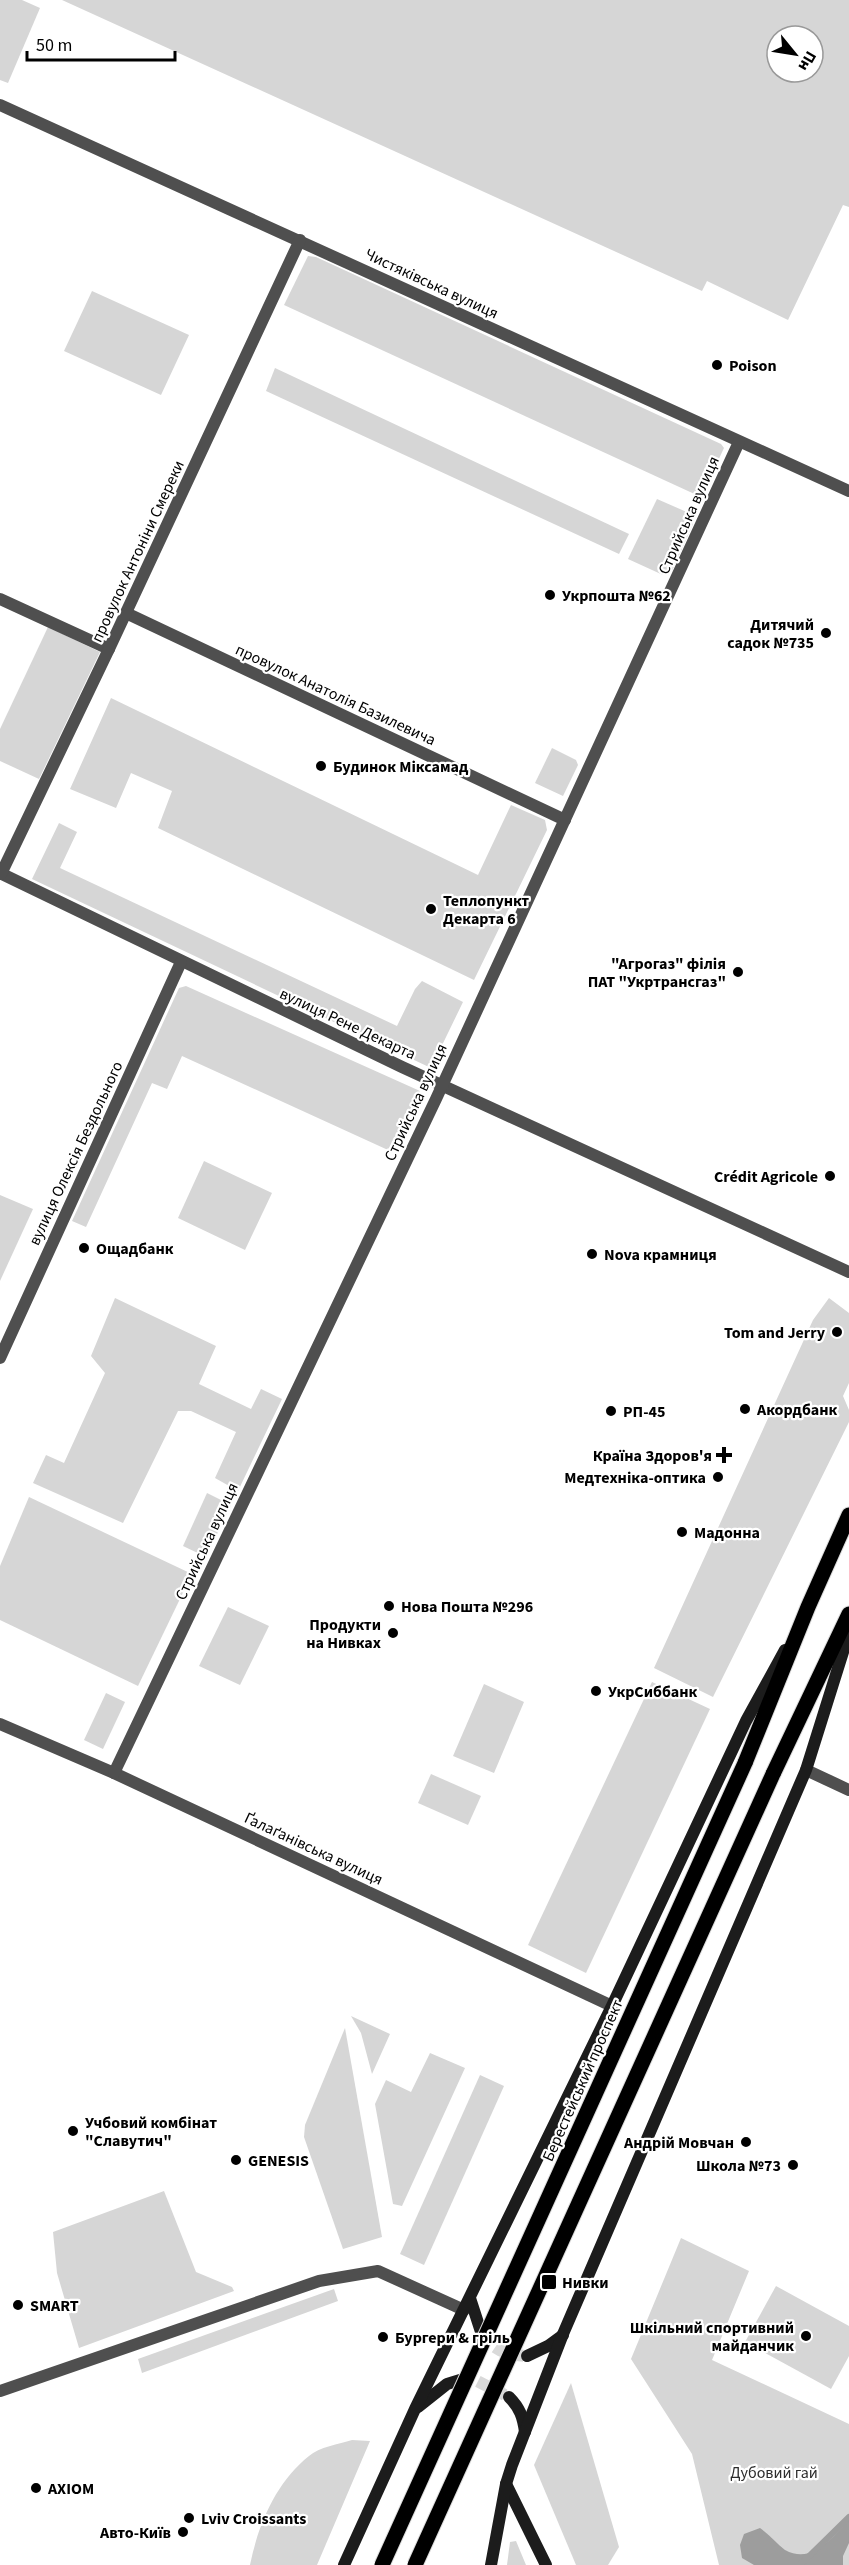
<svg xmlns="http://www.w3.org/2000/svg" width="849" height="2565" viewBox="0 0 849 2565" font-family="'Source Sans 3',sans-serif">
  <rect width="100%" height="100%" fill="#fff"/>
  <g fill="#d6d6d6" fill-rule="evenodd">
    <path d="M 0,0 L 22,0 L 40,8 L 8,83 L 0,80 Z"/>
    <path d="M 62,0 L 849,0 L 849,207 L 843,205 L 788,320 L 707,281 L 702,291 ZM 777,36 L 813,36 L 813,72 L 777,72 Z"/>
    <path d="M 308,256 L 316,257 L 721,444 L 724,448 L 701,497 L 284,305 Z"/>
    <path d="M 92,291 L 189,335 L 161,395 L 64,351 Z"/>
    <path d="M 275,368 L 629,534 L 619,554 L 266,391 Z"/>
    <path d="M 657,499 L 689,513 L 693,524 L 672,571 L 663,575 L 628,559 Z"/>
    <path d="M 48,627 L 100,652 L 39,779 L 0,761 L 0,729 Z"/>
    <path d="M 111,698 L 478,875 L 511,805 L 545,820 L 547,830 L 474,980 L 158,828 L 172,791 L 131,773 L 116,808 L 70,789 Z"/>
    <path d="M 552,748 L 576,760 L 578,765 L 563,796 L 535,783 Z"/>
    <path d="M 59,823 L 77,832 L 60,868 L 397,1026 L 415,989 L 422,981 L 463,1002 L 431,1068 L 32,879 Z"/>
    <path d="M 186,986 L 420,1091 L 388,1150 L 182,1056 L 167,1089 L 152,1083 L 86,1227 L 72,1221 L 179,988 Z"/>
    <path d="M 204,1161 L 272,1193 L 245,1250 L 178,1218 Z"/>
    <path d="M 0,1195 L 33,1209 L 0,1281 Z"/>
    <path d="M 115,1298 L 216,1346 L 199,1384 L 251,1409 L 261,1389 L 282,1399 L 238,1491 L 215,1478 L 236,1432 L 191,1411 L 178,1411 L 123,1523 L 33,1483 L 46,1455 L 64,1463 L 105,1373 L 91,1356 Z"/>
    <path d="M 829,1298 L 849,1313 L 849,1383 L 843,1396 L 849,1410 L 849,1422 L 713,1697 L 654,1668 L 813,1320 Z"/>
    <path d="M 207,1493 L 231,1505 L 206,1557 L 183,1546 Z"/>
    <path d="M 29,1497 L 192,1574 L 138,1686 L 0,1620 L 0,1566 Z"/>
    <path d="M 228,1607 L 269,1626 L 240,1685 L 199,1666 Z"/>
    <path d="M 652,1682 L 710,1709 L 586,1973 L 528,1945 Z"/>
    <path d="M 484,1684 L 524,1702 L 494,1773 L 453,1756 Z"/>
    <path d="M 106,1693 L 125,1702 L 103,1749 L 84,1740 Z"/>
    <path d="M 431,1774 L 481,1796 L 468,1825 L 418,1803 Z"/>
    <path d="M 351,2016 L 390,2034 L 372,2074 L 361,2033 Z"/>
    <path d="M 345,2028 L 382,2237 L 343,2249 L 304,2137 L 305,2125 Z"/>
    <path d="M 430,2053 L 465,2068 L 402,2206 L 393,2204 L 375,2104 L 386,2080 L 411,2092 Z"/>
    <path d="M 480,2075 L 504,2086 L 424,2265 L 400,2254 Z"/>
    <path d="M 164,2191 L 196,2272 L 232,2287 L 234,2291 L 79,2348 L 57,2273 L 53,2232 Z"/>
    <path d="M 681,2238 L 749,2271 L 712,2360 L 849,2424 L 849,2565 L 719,2565 L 692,2454 L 631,2359 Z"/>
    <path d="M 776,2286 L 849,2326 L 849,2356 L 831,2389 L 745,2342 Z"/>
    <path d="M 334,2289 L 338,2301 L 142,2373 L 138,2359 Z"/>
    <path d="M 571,2383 L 619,2547 L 608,2565 L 576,2565 L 534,2465 Z"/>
    <path d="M 352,2440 L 370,2441 L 317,2565 L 250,2565 C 258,2525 276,2482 309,2456 C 319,2447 339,2444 352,2440 Z"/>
    <path d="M 516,2541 L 526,2565 L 507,2565 L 510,2542 Z"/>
  </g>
  <path fill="#9d9d9d" d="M 849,2520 L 849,2543 L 843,2556 L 843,2565 L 754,2565 L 742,2558 L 740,2545 L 744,2534 L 760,2528 C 769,2534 776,2543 785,2550 C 812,2565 831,2538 849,2520 Z"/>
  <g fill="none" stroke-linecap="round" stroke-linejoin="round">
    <path stroke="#9d9d9d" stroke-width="6" d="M 800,2565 L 849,2517"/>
    <g stroke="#d9d9d9" stroke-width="12" stroke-dasharray="12 6" stroke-linecap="butt">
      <path d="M 482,2335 C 496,2351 506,2355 527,2356"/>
      <path d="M 460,2380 L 477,2381 L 509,2397"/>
    </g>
    <g stroke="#dbdbdb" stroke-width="17">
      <g id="primary">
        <path d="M 745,1763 L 808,1607 L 849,1515"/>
        <path d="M 773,1774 L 849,1614"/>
      </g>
    </g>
    <g stroke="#4f4f4f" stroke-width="12">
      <path d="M 0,105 L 849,491"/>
      <path d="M 0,599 L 109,649"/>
      <path d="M 126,613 L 565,820"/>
      <path d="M 0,873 L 402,1067 L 849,1272"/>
      <path d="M 1,874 L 109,649 L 300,240"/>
      <path d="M 0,1358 L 181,962"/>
      <path d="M 0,1724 L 114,1773 L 612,2006"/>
      <path d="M 806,1770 L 849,1790"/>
      <path d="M 114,1773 L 436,1099 L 739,442"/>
      <path d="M 0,2391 L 319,2281 L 378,2271 L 464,2310"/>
    </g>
    <g stroke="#1c1c1c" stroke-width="12">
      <path d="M 470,2298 L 482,2335"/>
      <path d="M 527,2356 L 548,2346 L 563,2335"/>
      <path d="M 509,2397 C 520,2408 523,2417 525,2432"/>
      <path d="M 418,2407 L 447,2384 L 460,2380"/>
      <path d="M 506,2484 L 546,2565"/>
      <path d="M 344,2565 L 415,2409 L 612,2006 L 746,1721 L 785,1650"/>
      <path d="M 491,2565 L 506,2484 L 512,2465 L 563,2334 L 806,1770 L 849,1633"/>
    </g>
    <use href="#primary" stroke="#000" stroke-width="15"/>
    <g stroke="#dbdbdb" stroke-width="17" stroke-linecap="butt">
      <g id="primary-bridge">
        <path d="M 382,2565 L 745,1763"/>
        <path d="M 415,2565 L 773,1774"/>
      </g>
    </g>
    <use href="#primary-bridge" stroke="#000" stroke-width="15"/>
  </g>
  <g fill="#000" stroke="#fff" stroke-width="2">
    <circle cx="717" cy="365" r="6"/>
    <circle cx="550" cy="595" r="6"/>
    <circle cx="826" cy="633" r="6"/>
    <circle cx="321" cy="766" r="6"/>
    <circle cx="431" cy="909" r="6"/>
    <circle cx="738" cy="972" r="6"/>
    <circle cx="830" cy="1176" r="6"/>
    <circle cx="84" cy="1248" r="6"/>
    <circle cx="592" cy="1254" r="6"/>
    <circle cx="837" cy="1332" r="6"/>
    <circle cx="745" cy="1409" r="6"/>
    <circle cx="611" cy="1411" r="6"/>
    <path d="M721 1446h6v6h6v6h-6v6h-6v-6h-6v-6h6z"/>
    <circle cx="718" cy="1477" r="6"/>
    <circle cx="682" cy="1532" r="6"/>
    <circle cx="389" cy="1606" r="6"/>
    <circle cx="393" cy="1633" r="6"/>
    <circle cx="596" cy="1691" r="6"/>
    <circle cx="73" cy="2131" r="6"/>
    <circle cx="746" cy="2142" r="6"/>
    <circle cx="236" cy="2160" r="6"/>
    <circle cx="793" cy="2165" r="6"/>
    <rect x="541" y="2274" width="16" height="16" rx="3"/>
    <circle cx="18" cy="2305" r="6"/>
    <circle cx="806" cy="2336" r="6"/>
    <circle cx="383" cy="2337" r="6"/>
    <circle cx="36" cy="2488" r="6"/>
    <circle cx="189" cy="2518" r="6"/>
    <circle cx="183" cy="2532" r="6"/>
  </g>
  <g text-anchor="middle" stroke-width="4.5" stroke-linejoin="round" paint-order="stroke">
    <g font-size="16" fill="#000" stroke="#fff">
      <text transform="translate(432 283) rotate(25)" y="6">Чистяківська вулиця</text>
      <text transform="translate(688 515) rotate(-66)" y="6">Стрийська вулиця</text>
      <text transform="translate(137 551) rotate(-65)" y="6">провулок Антоніни Смереки</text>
      <text transform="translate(336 694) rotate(25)" y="6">провулок Анатолія Базилевича</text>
      <text transform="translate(348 1023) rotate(25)" y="6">вулиця Рене Декарта</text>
      <text transform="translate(415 1102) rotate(-65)" y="6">Стрийська вулиця</text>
      <text transform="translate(75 1153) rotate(-65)" y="6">вулиця Олексія Бездольного</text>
      <text transform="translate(206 1541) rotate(-65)" y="6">Стрийська вулиця</text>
      <text transform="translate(314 1848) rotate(25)" y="6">Ґалаґанівська вулиця</text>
      <text transform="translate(582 2080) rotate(-66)" y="6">Берестейський проспект</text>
    </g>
    <g font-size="16" font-weight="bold" fill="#000" stroke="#fff" text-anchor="start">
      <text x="729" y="371">Poison</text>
      <text x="562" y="601">Укрпошта №62</text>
      <text x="814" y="630" text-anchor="end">Дитячий<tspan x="814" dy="18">садок №735</tspan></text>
      <text x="333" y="772">Будинок Міксамад</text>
      <text x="443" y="906">Теплопункт<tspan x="443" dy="18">Декарта 6</tspan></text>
      <text x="726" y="969" text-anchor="end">"Агрогаз" філія<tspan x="726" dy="18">ПАТ "Укртрансгаз"</tspan></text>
      <text x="818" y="1182" text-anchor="end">Crédit Agricole</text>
      <text x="96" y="1254">Ощадбанк</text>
      <text x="604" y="1260">Nova крамниця</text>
      <text x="825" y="1338" text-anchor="end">Tom and Jerry</text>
      <text x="757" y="1415">Акордбанк</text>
      <text x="623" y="1417">РП-45</text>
      <text x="712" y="1461" text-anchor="end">Країна Здоров'я</text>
      <text x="706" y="1483" text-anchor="end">Медтехніка-оптика</text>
      <text x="694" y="1538">Мадонна</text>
      <text x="401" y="1612">Нова Пошта №296</text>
      <text x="381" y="1630" text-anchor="end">Продукти<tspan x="381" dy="18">на Нивках</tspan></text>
      <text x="608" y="1697">УкрСиббанк</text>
      <text x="85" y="2128">Учбовий комбінат<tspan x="85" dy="18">"Славутич"</tspan></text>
      <text x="734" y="2148" text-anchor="end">Андрій Мовчан</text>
      <text x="248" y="2166">GENESIS</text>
      <text x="781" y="2171" text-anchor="end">Школа №73</text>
      <text x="562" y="2288">Нивки</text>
      <text x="30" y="2311">SMART</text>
      <text x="794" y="2333" text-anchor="end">Шкільний спортивний<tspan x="794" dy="18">майданчик</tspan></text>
      <text x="395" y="2343">Бургери &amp; гріль</text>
      <text x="48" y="2494">AXIOM</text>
      <text x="201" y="2524">Lviv Croissants</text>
      <text x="171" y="2538" text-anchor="end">Авто-Київ</text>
    </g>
    <g font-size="16" fill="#2d2d2d" stroke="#fff">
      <text x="774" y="2478">Дубовий гай</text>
    </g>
  </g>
  <g transform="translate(795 54) rotate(120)"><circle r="28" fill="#ffffff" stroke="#999999" stroke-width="1.5"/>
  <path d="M0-4.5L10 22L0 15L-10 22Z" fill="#000000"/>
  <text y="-9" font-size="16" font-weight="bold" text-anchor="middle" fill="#000000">Пн</text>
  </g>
  <path d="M27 51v9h148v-9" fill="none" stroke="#000000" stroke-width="3"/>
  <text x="36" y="51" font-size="18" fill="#000000" stroke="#ffffff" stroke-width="4.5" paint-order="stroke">50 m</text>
</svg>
